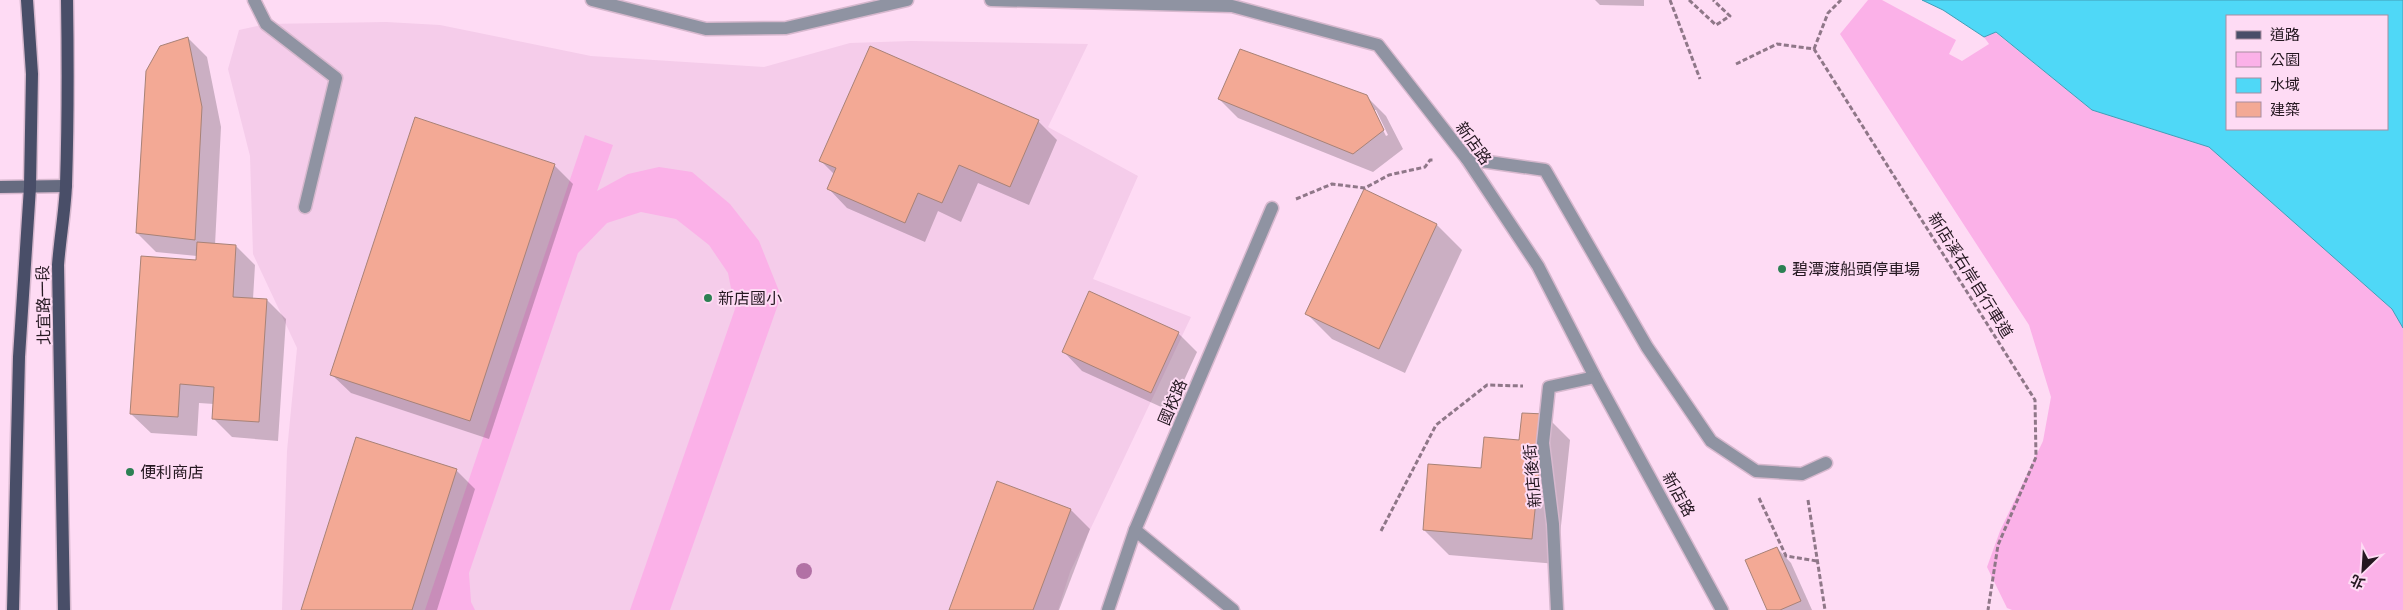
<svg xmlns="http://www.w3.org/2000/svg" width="2403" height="610" viewBox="0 0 2403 610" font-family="'Libre Baskerville','Noto Sans TC',serif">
  <rect width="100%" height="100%" fill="#fedbf4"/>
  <path fill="#f5ccea" d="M 386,22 L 440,25 L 591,56 L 764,67 L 850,43 L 911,41 L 1088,44 L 1048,127 L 1138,176 L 1093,279 L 1191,317 L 1070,572 L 1058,610 L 282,610 L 287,451 L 297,348 L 253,254 L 250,156 L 228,69 L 239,30 L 266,24 Z"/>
  <g fill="#fbb1e8">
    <path d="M 1868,0 L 1882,0 L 1956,40 L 1949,54 L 1962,61 L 1989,44 L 1984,37 L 1995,32 L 2092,110 L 2209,147 L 2392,309 L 2403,328 L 2403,610 L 2012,610 L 2007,608 L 1987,567 L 2000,531 L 2043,441 L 2051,397 L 2029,325 L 1840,34 Z"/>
    <path d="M 585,135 L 613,145 L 597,191 L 628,174 L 659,167 L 692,172 L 730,204 L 759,241 L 781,296 L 670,610 L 630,610 L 735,309 L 728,273 L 709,245 L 676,219 L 641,212 L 607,223 L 578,253 L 469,573 L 471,602 L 475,610 L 425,610 Z"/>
  </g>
  <path fill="#4fd8f7" stroke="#429eb7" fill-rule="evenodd" d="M 1922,0 L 2403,0 L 2403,328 L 2392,309 L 2209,147 L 2092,110 L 1996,32 L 1984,37 L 1943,10 ZM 2227,16 L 2387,16 L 2387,129 L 2227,129 Z"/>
  <g fill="#0003" fill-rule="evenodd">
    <path d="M 1595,0 L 1644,0 L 1644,6 L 1600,5 Z"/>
    <path d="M 188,38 L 207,57 L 221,127 L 215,245 L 236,246 L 255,265 L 253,299 L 267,300 L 286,319 L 278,441 L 232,437 L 213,418 L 214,404 L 199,403 L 197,436 L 151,433 L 131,414 L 197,261 L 197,256 L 156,252 L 137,233 Z"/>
    <path d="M 1366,96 L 1386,116 L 1403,149 L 1373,172 L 1238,118 L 1219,99 ZM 1373,110 L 1376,110 L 1388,135 L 1386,136 Z"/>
    <path d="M 1038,121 L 1057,140 L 1029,205 L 978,183 L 961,222 L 938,211 L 925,242 L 847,208 L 828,188 L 834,174 L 821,161 Z"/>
    <path d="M 554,165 L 573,184 L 489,439 L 351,393 L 331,374 Z"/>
    <path d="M 1364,191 L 1437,225 L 1462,250 L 1405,373 L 1332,339 L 1307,314 Z"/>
    <path d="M 1178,333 L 1197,352 L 1170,411 L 1082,371 L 1063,351 Z"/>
    <path d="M 1545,415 L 1570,440 L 1557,564 L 1449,555 L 1424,530 L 1482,469 L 1520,442 Z"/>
    <path d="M 456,470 L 475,489 L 437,610 L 303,610 Z"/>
    <path d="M 998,483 L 1071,510 L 1090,529 L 1059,610 L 950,610 Z"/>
    <path d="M 1777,548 L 1791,563 L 1812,610 L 1768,610 Z"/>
  </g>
  <g fill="#f3a995" stroke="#a88277">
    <path d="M 188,37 L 202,107 L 195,240 L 136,233 L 146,71 L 160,46 Z"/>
    <path d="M 870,46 L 1039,120 L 1010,187 L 959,165 L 942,203 L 918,193 L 905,223 L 827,189 L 836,168 L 819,161 Z"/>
    <path d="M 1240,49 L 1367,95 L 1384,130 L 1353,154 L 1218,99 Z"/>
    <path d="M 415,117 L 555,164 L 470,421 L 330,375 Z"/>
    <path d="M 1364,189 L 1437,224 L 1379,349 L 1305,314 Z"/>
    <path d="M 197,242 L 236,245 L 233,297 L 267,299 L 259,422 L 212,419 L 214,387 L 180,384 L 178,417 L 130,414 L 141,256 L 196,260 Z"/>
    <path d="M 1089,291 L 1179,332 L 1151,393 L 1062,352 Z"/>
    <path d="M 1522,413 L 1545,414 L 1532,539 L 1423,530 L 1428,464 L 1481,468 L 1484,437 L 1519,440 Z"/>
    <path d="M 356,437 L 457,469 L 412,610 L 301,610 Z"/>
    <path d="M 997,481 L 1071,509 L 1033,610 L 949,610 Z"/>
    <path d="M 1777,547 L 1801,601 L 1780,610 L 1767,610 L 1745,560 Z"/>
  </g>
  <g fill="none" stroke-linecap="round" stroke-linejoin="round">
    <g stroke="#d7b8ce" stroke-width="15">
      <g id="lane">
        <path d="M 254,0 L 266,24 L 336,78 L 305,207"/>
        <path d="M 1467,159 L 1545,170 L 1647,347 L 1711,441 L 1756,471 L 1802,474 L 1826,463"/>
      </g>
    </g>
    <g stroke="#d7b8ce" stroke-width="15">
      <g id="street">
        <path d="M 592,0 L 706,29 L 786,28 L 907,0"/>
        <path d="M 991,0 L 1232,6 L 1378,45 L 1467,159 L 1538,266 L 1595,377 L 1722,610"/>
        <path d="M 1135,530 L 1233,610"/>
        <path d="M 1108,610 L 1135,530 L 1272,208"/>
        <path d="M 1557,610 L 1553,524 L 1543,443 L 1549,387 L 1595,377"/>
      </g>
    </g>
    <g stroke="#d7b8ce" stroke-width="15">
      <path id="secondary" d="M 0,187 L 66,186"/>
    </g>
    <g stroke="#d7b8ce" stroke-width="15">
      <g id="primary">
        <path d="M 13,610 L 19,357 L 30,187 L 32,74 L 27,0"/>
        <path d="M 64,610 L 58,265 C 60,238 65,211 66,185 C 68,123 68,62 67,0"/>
      </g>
    </g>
    <g stroke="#8f7788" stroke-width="3" stroke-dasharray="5 2.5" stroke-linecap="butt">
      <path d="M 1670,0 L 1700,79"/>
      <path d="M 1689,0 L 1716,25 L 1730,16 L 1713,0"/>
      <path d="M 1814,49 L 1828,13 L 1841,0"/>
      <path d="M 1736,64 L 1777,44 L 1814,49 L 2035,400 L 2036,457 L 1998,545 L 1988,610"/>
      <path d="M 1296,199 L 1332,184 L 1365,188 L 1389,175 L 1425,167 L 1430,160 L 1434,160"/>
      <path d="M 1759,498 L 1786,556 L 1817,561"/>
      <path d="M 1808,500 L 1825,610"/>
      <path d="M 1381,531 L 1436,425 L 1487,385 L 1523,386"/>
    </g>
    <use href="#lane" stroke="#8f93a2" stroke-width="12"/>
    <use href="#street" stroke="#8f93a2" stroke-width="12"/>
    <use href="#secondary" stroke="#666b80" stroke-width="12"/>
    <use href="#primary" stroke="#494e68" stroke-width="12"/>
  </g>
  <circle fill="#b271a5" cx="804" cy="571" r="8"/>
  <g fill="#2c8053" stroke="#fedbf4" stroke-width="2">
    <circle cx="1782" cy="269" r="5"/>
    <circle cx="708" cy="298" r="5"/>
    <circle cx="130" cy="472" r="5"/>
  </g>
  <g text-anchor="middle" stroke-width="4" stroke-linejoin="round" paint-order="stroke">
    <g font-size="16" fill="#251821" stroke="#fedbf4">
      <text transform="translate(1474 143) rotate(54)" y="6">新店路</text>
      <text transform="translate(1971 275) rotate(58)" y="6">新店溪右岸自行車道</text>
      <text transform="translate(43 305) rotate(-91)" y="6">北宜路一段</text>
      <text transform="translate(1172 402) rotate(-67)" y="6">國校路</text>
      <text transform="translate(1532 476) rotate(-95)" y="6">新店後街</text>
      <text transform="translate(1679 494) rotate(61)" y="6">新店路</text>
    </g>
    <g font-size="16" fill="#251821" stroke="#fedbf4" text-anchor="start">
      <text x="1792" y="275">碧潭渡船頭停車場</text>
      <text x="718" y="304">新店國小</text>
      <text x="140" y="478">便利商店</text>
    </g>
  </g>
  <rect x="2226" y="15" width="162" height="115" fill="#fedbf4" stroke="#a78da0"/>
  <rect x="2236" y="31" width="25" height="8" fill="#494e68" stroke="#a78da0"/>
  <text x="2270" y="40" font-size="15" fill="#251821">道路</text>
  <rect x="2236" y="52" width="25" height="15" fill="#fbb1e8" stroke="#a78da0"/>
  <text x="2270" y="65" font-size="15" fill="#251821">公園</text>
  <rect x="2236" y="78" width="25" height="15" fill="#4fd8f7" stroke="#a78da0"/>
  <text x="2270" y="90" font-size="15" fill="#251821">水域</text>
  <rect x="2236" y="102" width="25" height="15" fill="#f3a995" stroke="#a78da0"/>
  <text x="2270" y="115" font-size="15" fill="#251821">建築</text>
  <g transform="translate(2363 570) rotate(205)" stroke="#fedbf4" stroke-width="4" paint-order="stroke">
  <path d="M0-4L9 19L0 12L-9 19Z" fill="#251821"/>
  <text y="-8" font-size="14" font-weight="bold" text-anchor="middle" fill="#251821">北</text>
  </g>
</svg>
